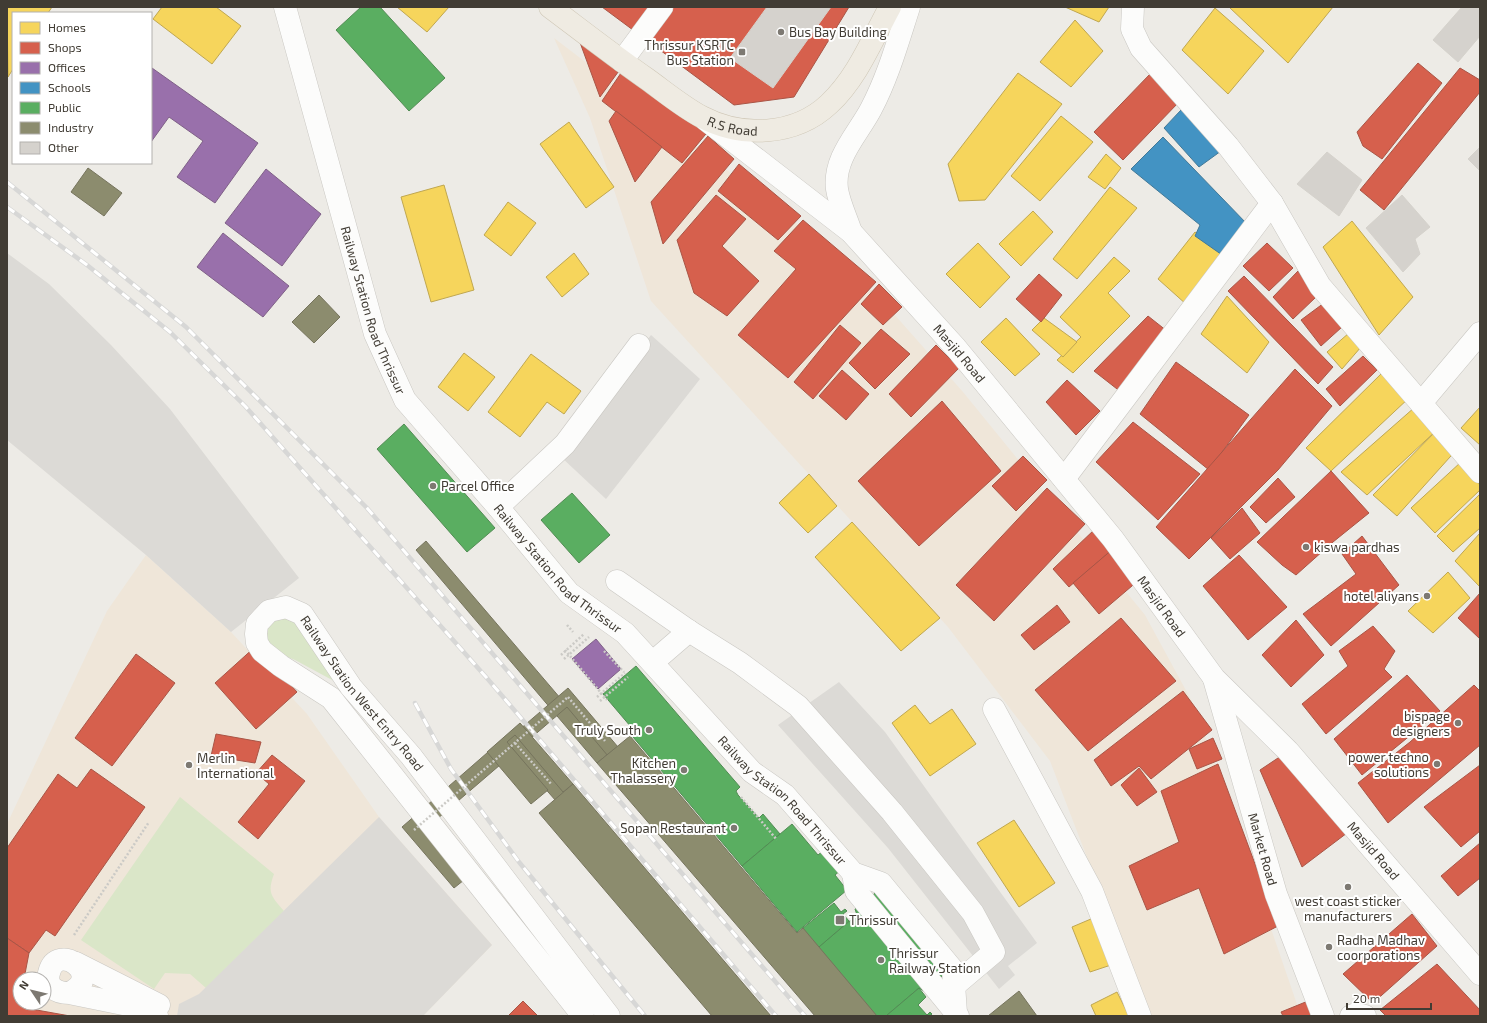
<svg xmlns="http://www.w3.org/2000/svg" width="1487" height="1023" viewBox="0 0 1487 1023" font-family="'Exo 2',sans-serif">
  <rect width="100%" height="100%" fill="#edebe6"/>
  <g fill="#efe6d9" fill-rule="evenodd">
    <path d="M 554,38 L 800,226 L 878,296 L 963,392 L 1145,615 L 1195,707 L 1301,1016 L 1148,1016 L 1050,761 L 948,627 L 651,301 L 590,118 Z"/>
    <path d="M 146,555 L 231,632 L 307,714 L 379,817 L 492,945 L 423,1016 L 7,1016 L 7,824 L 107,611 ZM 20,979 L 44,979 L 44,1003 L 20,1003 Z"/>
  </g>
  <g fill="#dae6c8">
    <path d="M 276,617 L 295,619 L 334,681 L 295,660 L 278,653 L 268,645 L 265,632 Z"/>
    <path d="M 180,797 L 274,874 C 267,893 271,896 284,911 L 206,988 L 190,974 L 165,973 L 154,989 L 81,940 Z"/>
  </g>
  <g fill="#dcdad6">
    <path d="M 7,253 L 49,284 L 111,345 L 170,409 L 299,578 L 231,632 L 146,555 L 7,440 Z"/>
    <path d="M 651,335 L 700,379 L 606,499 L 560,456 Z"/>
    <path d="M 839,682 L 885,732 L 1037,943 L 1008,966 L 1015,975 L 999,989 L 888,848 L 778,725 Z"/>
    <path d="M 379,817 L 492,945 L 423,1016 L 177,1016 L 179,1004 L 199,994 Z"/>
  </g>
  <g fill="#f6d55c" stroke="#c0a750">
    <path d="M 7,7 L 52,7 L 48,13 L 13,13 L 13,69 L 8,77 Z"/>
    <path d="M 162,7 L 216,7 L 241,26 L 212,64 L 153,19 Z"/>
    <path d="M 397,7 L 449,7 L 427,32 Z"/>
    <path d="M 1065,7 L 1109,7 L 1099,22 Z"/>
    <path d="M 1229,7 L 1333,7 L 1288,63 Z"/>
    <path d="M 1215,8 L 1264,51 L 1228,94 L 1182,50 Z"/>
    <path d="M 1075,20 L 1103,51 L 1071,87 L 1040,62 Z"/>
    <path d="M 1018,73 L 1062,104 L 985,200 L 959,201 L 948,164 Z"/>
    <path d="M 1061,116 L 1093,142 L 1040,201 L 1011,176 Z"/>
    <path d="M 569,122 L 614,187 L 586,208 L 540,144 Z"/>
    <path d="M 1106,154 L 1121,168 L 1105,189 L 1088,177 Z"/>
    <path d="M 444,185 L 474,290 L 431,302 L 401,197 Z"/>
    <path d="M 1110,187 L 1137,208 L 1077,279 L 1053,259 Z"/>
    <path d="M 508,202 L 536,223 L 511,256 L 484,235 Z"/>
    <path d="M 1033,211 L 1053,232 L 1021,266 L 999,244 Z"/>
    <path d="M 1352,221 L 1413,297 L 1379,335 L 1323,247 Z"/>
    <path d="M 1195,232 L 1224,253 L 1187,305 L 1158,279 Z"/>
    <path d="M 978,243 L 1010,277 L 980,308 L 946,274 Z"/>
    <path d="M 574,253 L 589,274 L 562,297 L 546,277 Z"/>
    <path d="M 1114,257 L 1130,271 L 1108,293 L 1130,316 L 1073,373 L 1057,360 L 1081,337 L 1060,317 Z"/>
    <path d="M 1227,296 L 1269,342 L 1247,373 L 1201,334 Z"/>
    <path d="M 1006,318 L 1040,354 L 1015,376 L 981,342 Z"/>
    <path d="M 1044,318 L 1077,342 L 1063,357 L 1032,330 Z"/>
    <path d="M 1349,333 L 1361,347 L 1342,369 L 1327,352 Z"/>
    <path d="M 464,353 L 495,377 L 468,411 L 438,387 Z"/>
    <path d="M 531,354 L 581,391 L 564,414 L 547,402 L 520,437 L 488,412 Z"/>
    <path d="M 1383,372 L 1410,397 L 1331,471 L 1306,448 Z"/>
    <path d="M 1415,407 L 1439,428 L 1367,495 L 1341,472 Z"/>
    <path d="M 1480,407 L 1480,445 L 1461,428 Z"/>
    <path d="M 1439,428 L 1459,447 L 1397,516 L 1373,495 Z"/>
    <path d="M 1461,462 L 1480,485 L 1480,490 L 1435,533 L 1411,508 Z"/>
    <path d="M 809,474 L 837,506 L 808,533 L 779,503 Z"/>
    <path d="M 1480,494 L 1480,528 L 1453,552 L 1437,536 Z"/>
    <path d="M 852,522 L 940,618 L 901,651 L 815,557 Z"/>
    <path d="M 1480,533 L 1480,587 L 1455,561 Z"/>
    <path d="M 1448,572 L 1470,598 L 1433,633 L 1408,611 Z"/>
    <path d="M 915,705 L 930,724 L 952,709 L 976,744 L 930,776 L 892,723 Z"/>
    <path d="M 1014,820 L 1055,883 L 1019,907 L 977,843 Z"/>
    <path d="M 1098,916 L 1117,963 L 1090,972 L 1072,927 Z"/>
    <path d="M 1117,992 L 1129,1016 L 1096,1016 L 1091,1005 Z"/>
  </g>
  <g fill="#d6604d" stroke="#a95546">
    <path d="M 602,7 L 849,7 L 794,97 L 734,105 Z"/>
    <path d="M 578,37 L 621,68 L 600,97 Z"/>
    <path d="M 1418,63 L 1442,83 L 1382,159 L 1363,146 L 1357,132 Z"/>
    <path d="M 1460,68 L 1480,80 L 1480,92 L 1384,210 L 1360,190 Z"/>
    <path d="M 623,70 L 710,129 L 682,163 L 602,101 Z"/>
    <path d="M 1151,73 L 1179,102 L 1123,160 L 1094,132 Z"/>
    <path d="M 616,111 L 662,147 L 635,182 L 609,121 Z"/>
    <path d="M 708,136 L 734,159 L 663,244 L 651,202 Z"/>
    <path d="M 739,164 L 801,216 L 778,240 L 718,191 Z"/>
    <path d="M 716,195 L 746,219 L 722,246 L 759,281 L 727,316 L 694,293 L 677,240 Z"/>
    <path d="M 803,220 L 876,282 L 788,378 L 738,335 L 796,269 L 774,251 Z"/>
    <path d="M 1267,243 L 1293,268 L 1269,291 L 1243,266 Z"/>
    <path d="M 1298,271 L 1316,297 L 1293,319 L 1273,297 Z"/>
    <path d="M 1039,274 L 1062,295 L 1041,322 L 1016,299 Z"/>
    <path d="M 1244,276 L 1333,367 L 1318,384 L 1228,291 Z"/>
    <path d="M 879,284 L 902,307 L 883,325 L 861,304 Z"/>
    <path d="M 1324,303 L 1342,327 L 1321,346 L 1301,320 Z"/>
    <path d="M 1148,316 L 1172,335 L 1126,396 L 1094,371 Z"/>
    <path d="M 840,325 L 861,343 L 813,399 L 794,382 Z"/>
    <path d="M 881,329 L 910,354 L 875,389 L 849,363 Z"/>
    <path d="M 936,345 L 959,368 L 911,417 L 889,394 Z"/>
    <path d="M 1363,356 L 1377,370 L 1340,406 L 1326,389 Z"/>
    <path d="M 1176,362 L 1249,415 L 1209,470 L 1140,414 Z"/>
    <path d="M 1295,369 L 1332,406 L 1278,470 L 1189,559 L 1156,527 Z"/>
    <path d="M 842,370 L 869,394 L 846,420 L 819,396 Z"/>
    <path d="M 1067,380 L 1100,411 L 1076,435 L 1046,402 Z"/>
    <path d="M 942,401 L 1001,471 L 919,546 L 858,481 Z"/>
    <path d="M 1133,422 L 1200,474 L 1158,520 L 1096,462 Z"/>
    <path d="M 1023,456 L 1047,480 L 1016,511 L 992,486 Z"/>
    <path d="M 1331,471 L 1369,513 L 1333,542 L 1296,575 L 1282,565 L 1257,542 Z"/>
    <path d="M 1278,478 L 1295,497 L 1266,523 L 1250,507 Z"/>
    <path d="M 1047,488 L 1085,524 L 994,621 L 956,585 Z"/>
    <path d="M 1242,508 L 1260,533 L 1230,559 L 1211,538 Z"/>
    <path d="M 1095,529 L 1113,549 L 1069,587 L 1053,569 Z"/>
    <path d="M 1362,536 L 1399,585 L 1331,646 L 1303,614 L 1356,574 L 1342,554 Z"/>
    <path d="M 1114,548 L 1139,580 L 1099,614 L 1073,583 Z"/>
    <path d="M 1239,555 L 1287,607 L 1248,640 L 1203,586 Z"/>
    <path d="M 1480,593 L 1480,639 L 1458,618 Z"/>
    <path d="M 1057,605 L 1070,622 L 1034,650 L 1021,635 Z"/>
    <path d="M 1121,618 L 1176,681 L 1088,751 L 1035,690 Z"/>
    <path d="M 1296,620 L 1324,655 L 1291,687 L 1262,655 Z"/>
    <path d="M 1373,626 L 1395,651 L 1384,669 L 1392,677 L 1326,734 L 1302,704 L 1348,666 L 1339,651 Z"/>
    <path d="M 256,646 L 297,692 L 256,729 L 215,683 Z"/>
    <path d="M 136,654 L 175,683 L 112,766 L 75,738 Z"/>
    <path d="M 1407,675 L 1440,711 L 1362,775 L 1334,739 Z"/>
    <path d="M 1474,685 L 1480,691 L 1480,745 L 1388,823 L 1358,783 L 1410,742 Z"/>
    <path d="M 1183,691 L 1212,730 L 1151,779 L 1139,766 L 1111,786 L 1094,760 Z"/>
    <path d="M 216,734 L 261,742 L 255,763 L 211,756 Z"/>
    <path d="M 1213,738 L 1222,759 L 1197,769 L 1189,749 Z"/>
    <path d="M 1284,754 L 1347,833 L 1302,867 L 1260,770 Z"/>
    <path d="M 272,755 L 305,781 L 258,839 L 238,822 L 269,784 L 256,773 Z"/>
    <path d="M 1218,764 L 1278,926 L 1224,954 L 1199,888 L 1147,910 L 1129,866 L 1179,842 L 1161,791 Z"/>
    <path d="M 1480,765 L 1480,831 L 1461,847 L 1424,807 Z"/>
    <path d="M 1139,768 L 1157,792 L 1137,806 L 1121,785 Z"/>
    <path d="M 91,769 L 145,807 L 55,936 L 46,930 L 29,953 L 7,938 L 7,848 L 58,774 L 77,788 Z"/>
    <path d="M 1480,843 L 1480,878 L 1458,896 L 1441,876 Z"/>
    <path d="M 1412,914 L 1437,946 L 1373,1003 L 1343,974 Z"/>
    <path d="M 7,938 L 29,953 L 24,979 L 20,979 L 20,1003 L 24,1003 L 31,1009 L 70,1016 L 7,1016 Z"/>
    <path d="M 1437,964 L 1480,1010 L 1480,1016 L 1386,1016 L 1380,1010 Z"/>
    <path d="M 523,1001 L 538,1016 L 508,1016 Z"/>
    <path d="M 1308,1001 L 1313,1016 L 1283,1016 L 1281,1012 Z"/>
  </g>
  <g fill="#9970ab" stroke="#7f6087">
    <path d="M 152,68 L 258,143 L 215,203 L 177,177 L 203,141 L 169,117 L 151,142 Z"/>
    <path d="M 266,169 L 321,214 L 282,266 L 225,223 Z"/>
    <path d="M 223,233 L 289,286 L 263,317 L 197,267 Z"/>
    <path d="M 596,639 L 621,669 L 598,689 L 572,659 Z"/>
  </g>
  <g fill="#4393c3" stroke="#427998">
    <path d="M 1181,110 L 1221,151 L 1199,167 L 1164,128 Z"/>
    <path d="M 1163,137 L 1248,225 L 1225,257 L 1195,236 L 1200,225 L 1131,169 Z"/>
  </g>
  <g fill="#5aae61" stroke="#528c54">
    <path d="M 361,7 L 380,7 L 445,78 L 409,111 L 336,30 Z"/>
    <path d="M 404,424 L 495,528 L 467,552 L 377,449 Z"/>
    <path d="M 572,493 L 610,535 L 579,563 L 541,520 Z"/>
    <path d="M 636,666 L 740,787 L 736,791 L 738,795 L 759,818 L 763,814 L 780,834 L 742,866 L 627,730 L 631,727 L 603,694 Z"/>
    <path d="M 792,824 L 818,855 L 824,850 L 841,870 L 835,875 L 847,890 L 797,932 L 742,866 Z"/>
    <path d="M 879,890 L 948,971 L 924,991 L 919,988 L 886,1016 L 871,1016 L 816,949 L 857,915 L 855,909 Z"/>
    <path d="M 834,903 L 841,912 L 845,909 L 847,911 L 843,914 L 849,921 L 819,947 L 805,933 L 803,928 Z"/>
    <path d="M 919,988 L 926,997 L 918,1005 L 927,1015 L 930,1012 L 932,1014 L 930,1016 L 886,1016 Z"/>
  </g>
  <g fill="#8c8c6e" stroke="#76745d">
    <path d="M 88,168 L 122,193 L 104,216 L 71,192 Z"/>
    <path d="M 319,295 L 340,317 L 314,343 L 292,322 Z"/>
    <path d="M 426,541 L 608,754 L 597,763 L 416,550 Z"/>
    <path d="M 568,688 L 618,747 L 608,756 L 567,707 L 524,744 L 565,793 L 556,801 L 514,753 L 423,831 L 464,880 L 454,888 L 402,827 L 503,739 L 505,742 Z"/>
    <path d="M 520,723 L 573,784 L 563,792 L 515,735 L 507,742 L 548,790 L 531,804 L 487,752 Z"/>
    <path d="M 630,736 L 797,933 L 803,928 L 877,1016 L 815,1016 L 597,763 Z"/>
    <path d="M 573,784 L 771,1016 L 712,1016 L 539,813 Z"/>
    <path d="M 1019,991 L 1037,1016 L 988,1016 Z"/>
  </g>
  <g fill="#d5d2cd" stroke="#d5d2cc">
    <path d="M 767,7 L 831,7 L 773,88 L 730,58 Z"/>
    <path d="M 1462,7 L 1480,7 L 1480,36 L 1458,62 L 1433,40 Z"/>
    <path d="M 1480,147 L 1480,171 L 1468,159 Z"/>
    <path d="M 1327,152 L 1362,180 L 1339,216 L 1297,184 Z"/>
    <path d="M 1402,195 L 1430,227 L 1415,239 L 1420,254 L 1403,272 L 1366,228 Z"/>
  </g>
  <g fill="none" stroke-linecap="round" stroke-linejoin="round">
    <g stroke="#c9c7c2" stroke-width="23">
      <g id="minor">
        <path id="s1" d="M 285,7 L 375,334 L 405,400 L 498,507 L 569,593 L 625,633 L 752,772 L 785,795 L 853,873 L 881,883 L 953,970 L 956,1013 L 958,1016"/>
        <path d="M 1133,7 L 1132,29 L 1141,48 L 1228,146 L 1272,203 L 1320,286 L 1480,472"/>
        <path d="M 622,61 L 662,7"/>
        <path id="s2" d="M 706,120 L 851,232 L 956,348 L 1113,539 L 1214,678 L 1288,751 L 1480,974"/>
        <path d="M 851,232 C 847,219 839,203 837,189 C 833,158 858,134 871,109 C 888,77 898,41 909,7"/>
        <path d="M 1421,403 L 1480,333"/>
        <path d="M 1064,479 L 1272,203"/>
        <path d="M 498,507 L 565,444 L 639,345"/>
        <path d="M 617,581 L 689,631 L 740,663 L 798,706 L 892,812 L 973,913 L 994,952 L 955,985"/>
        <path d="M 653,662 L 689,631"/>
        <path id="s3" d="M 1214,679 L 1276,894 L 1323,1016"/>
        <path d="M 994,709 L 1092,891 L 1140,1016"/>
        <path d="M 853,873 L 856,891 L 956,1013"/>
        <path d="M 76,963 L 159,1005"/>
        <path d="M 69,993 C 106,976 57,940 49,973 C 45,987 57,993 69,993 L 143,1008 L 157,1016"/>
        <path id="s4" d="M 583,1016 L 331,698 L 281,666 L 262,651 L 257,643 L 256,634 L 257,624 L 269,611 L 286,607 L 302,614 L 351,687 L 411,756 L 609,1016"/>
        <path d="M 1351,1016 L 1356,1014 L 1365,1016"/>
      </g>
    </g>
    <g stroke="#cec6b5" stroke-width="23">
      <g id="major">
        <path id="s5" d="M 550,7 C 582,31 614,56 647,79 C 665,92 683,107 702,117 C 742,138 795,136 829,104 C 857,78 872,40 890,7"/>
      </g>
    </g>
    <g stroke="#cbcac6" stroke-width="2.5" stroke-dasharray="2 2" stroke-linecap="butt">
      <path d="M 567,625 L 573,632"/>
      <path d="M 565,650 L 607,700"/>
      <path d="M 604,651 L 624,672"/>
      <path d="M 561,655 L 584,634"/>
      <path d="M 564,659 L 589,637"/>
      <path d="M 568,697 L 605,741"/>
      <path d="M 597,697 L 625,673"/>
      <path d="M 600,701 L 628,677"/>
      <path d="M 515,743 L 552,785"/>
      <path d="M 741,797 L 777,840"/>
      <path d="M 74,935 L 149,822"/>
    </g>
    <use href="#minor" stroke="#fcfcfb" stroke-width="22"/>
    <use href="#major" stroke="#efebe2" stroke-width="22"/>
    <g stroke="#d7d7d6" stroke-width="4.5">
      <g id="rail">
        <path d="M 7,182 L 186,327 L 367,508 L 805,1016"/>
        <path d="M 7,207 L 87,265 L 170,332 L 245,406 L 486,677 L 776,1016"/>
        <path d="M 415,703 L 451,769 L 519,862 L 645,1016"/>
      </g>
    </g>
    <use href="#rail" stroke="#fff" stroke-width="3" stroke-dasharray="9" stroke-linecap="butt"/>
    <path stroke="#cbcac6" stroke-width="2.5" stroke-dasharray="2 2" stroke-linecap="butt" d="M 414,830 L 568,697"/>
  </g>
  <g fill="#7d7972" stroke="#fff" stroke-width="1.5">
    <circle cx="781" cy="32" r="4"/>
    <rect x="738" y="48" width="8" height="8" rx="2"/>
    <circle cx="433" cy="486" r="4"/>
    <circle cx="1306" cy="547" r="4"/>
    <circle cx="1427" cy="596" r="4"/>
    <circle cx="1458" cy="723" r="4"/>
    <circle cx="649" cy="730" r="4"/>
    <circle cx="1437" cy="764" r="4"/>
    <circle cx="189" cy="765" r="4"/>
    <circle cx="684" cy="770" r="4"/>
    <circle cx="734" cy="828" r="4"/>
    <circle cx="1348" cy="887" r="4"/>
    <rect x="835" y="915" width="10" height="10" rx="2"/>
    <circle cx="1329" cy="947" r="4"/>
    <circle cx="881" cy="960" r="4"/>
  </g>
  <g text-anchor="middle" stroke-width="4" stroke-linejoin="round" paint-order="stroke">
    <g font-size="13" fill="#413c34" stroke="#fff" text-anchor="start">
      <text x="789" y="37">Bus Bay Building</text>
      <text x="734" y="50" text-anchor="end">Thrissur KSRTC<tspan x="734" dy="15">Bus Station</tspan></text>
      <text x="441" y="491">Parcel Office</text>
      <text x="1314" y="552">kiswa pardhas</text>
      <text x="1419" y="601" text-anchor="end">hotel aliyans</text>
      <text x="1450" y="721" text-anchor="end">bispage<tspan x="1450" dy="15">designers</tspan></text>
      <text x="641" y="735" text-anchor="end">Truly South</text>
      <text x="1429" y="762" text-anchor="end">power techno<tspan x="1429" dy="15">solutions</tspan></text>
      <text x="197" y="763">Merlin<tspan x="197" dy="15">International</tspan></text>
      <text x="676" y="768" text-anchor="end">Kitchen<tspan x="676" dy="15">Thalassery</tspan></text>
      <text x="726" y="833" text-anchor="end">Sopan Restaurant</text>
      <text x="1348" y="906" text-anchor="middle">west coast sticker<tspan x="1348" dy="15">manufacturers</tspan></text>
      <text x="849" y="925">Thrissur</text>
      <text x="1337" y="945">Radha Madhav<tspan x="1337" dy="15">coorporations</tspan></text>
      <text x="889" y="958">Thrissur<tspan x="889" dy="15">Railway Station</tspan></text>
    </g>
    <g font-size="13" fill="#413c34" stroke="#fff">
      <text dy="5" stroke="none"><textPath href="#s5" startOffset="220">R.S Road</textPath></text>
      <text dy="5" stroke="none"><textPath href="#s1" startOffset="316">Railway Station Road Thrissur</textPath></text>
      <text dy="5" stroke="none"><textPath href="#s2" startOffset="346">Masjid Road</textPath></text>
      <text dy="5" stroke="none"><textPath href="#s1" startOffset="640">Railway Station Road Thrissur</textPath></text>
      <text dy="5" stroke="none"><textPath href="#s2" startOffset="670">Masjid Road</textPath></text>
      <text dy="5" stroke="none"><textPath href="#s4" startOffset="670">Railway Station West Entry Road</textPath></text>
      <text dy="5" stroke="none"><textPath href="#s1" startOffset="964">Railway Station Road Thrissur</textPath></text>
      <text dy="5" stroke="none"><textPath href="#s3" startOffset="177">Market Road</textPath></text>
      <text dy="5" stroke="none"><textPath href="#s2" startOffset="994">Masjid Road</textPath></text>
    </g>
  </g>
  <rect width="1487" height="1023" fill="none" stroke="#413c34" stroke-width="16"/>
  <rect x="12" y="12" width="140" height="152" fill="#ffffff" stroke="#b3b1ae"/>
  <rect x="20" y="22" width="20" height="12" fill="#f6d55c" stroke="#b3b1ae"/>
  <text x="48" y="32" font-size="12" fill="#413c34">Homes</text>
  <rect x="20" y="42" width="20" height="12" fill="#d6604d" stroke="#b3b1ae"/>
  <text x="48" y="52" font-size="12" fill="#413c34">Shops</text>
  <rect x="20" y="62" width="20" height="12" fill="#9970ab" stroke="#b3b1ae"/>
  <text x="48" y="72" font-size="12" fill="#413c34">Offices</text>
  <rect x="20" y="82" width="20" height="12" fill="#4393c3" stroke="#b3b1ae"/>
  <text x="48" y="92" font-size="12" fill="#413c34">Schools</text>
  <rect x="20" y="102" width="20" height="12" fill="#5aae61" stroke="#b3b1ae"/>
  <text x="48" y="112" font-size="12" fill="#413c34">Public</text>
  <rect x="20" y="122" width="20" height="12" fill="#8c8c6e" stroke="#b3b1ae"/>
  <text x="48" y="132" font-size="12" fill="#413c34">Industry</text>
  <rect x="20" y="142" width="20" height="12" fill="#d5d2cd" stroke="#b3b1ae"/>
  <text x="48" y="152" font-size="12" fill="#413c34">Other</text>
  <g transform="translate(32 991) rotate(305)"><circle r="19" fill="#ffffff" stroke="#b3b1ae"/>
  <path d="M0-3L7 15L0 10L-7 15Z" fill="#7d7972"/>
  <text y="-6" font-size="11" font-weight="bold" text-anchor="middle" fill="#413c34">N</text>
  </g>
  <path d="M1347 1003v6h84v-6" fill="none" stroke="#413c34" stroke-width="2"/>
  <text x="1353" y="1003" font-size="12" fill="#413c34" stroke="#ffffff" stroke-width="3" paint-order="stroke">20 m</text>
</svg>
